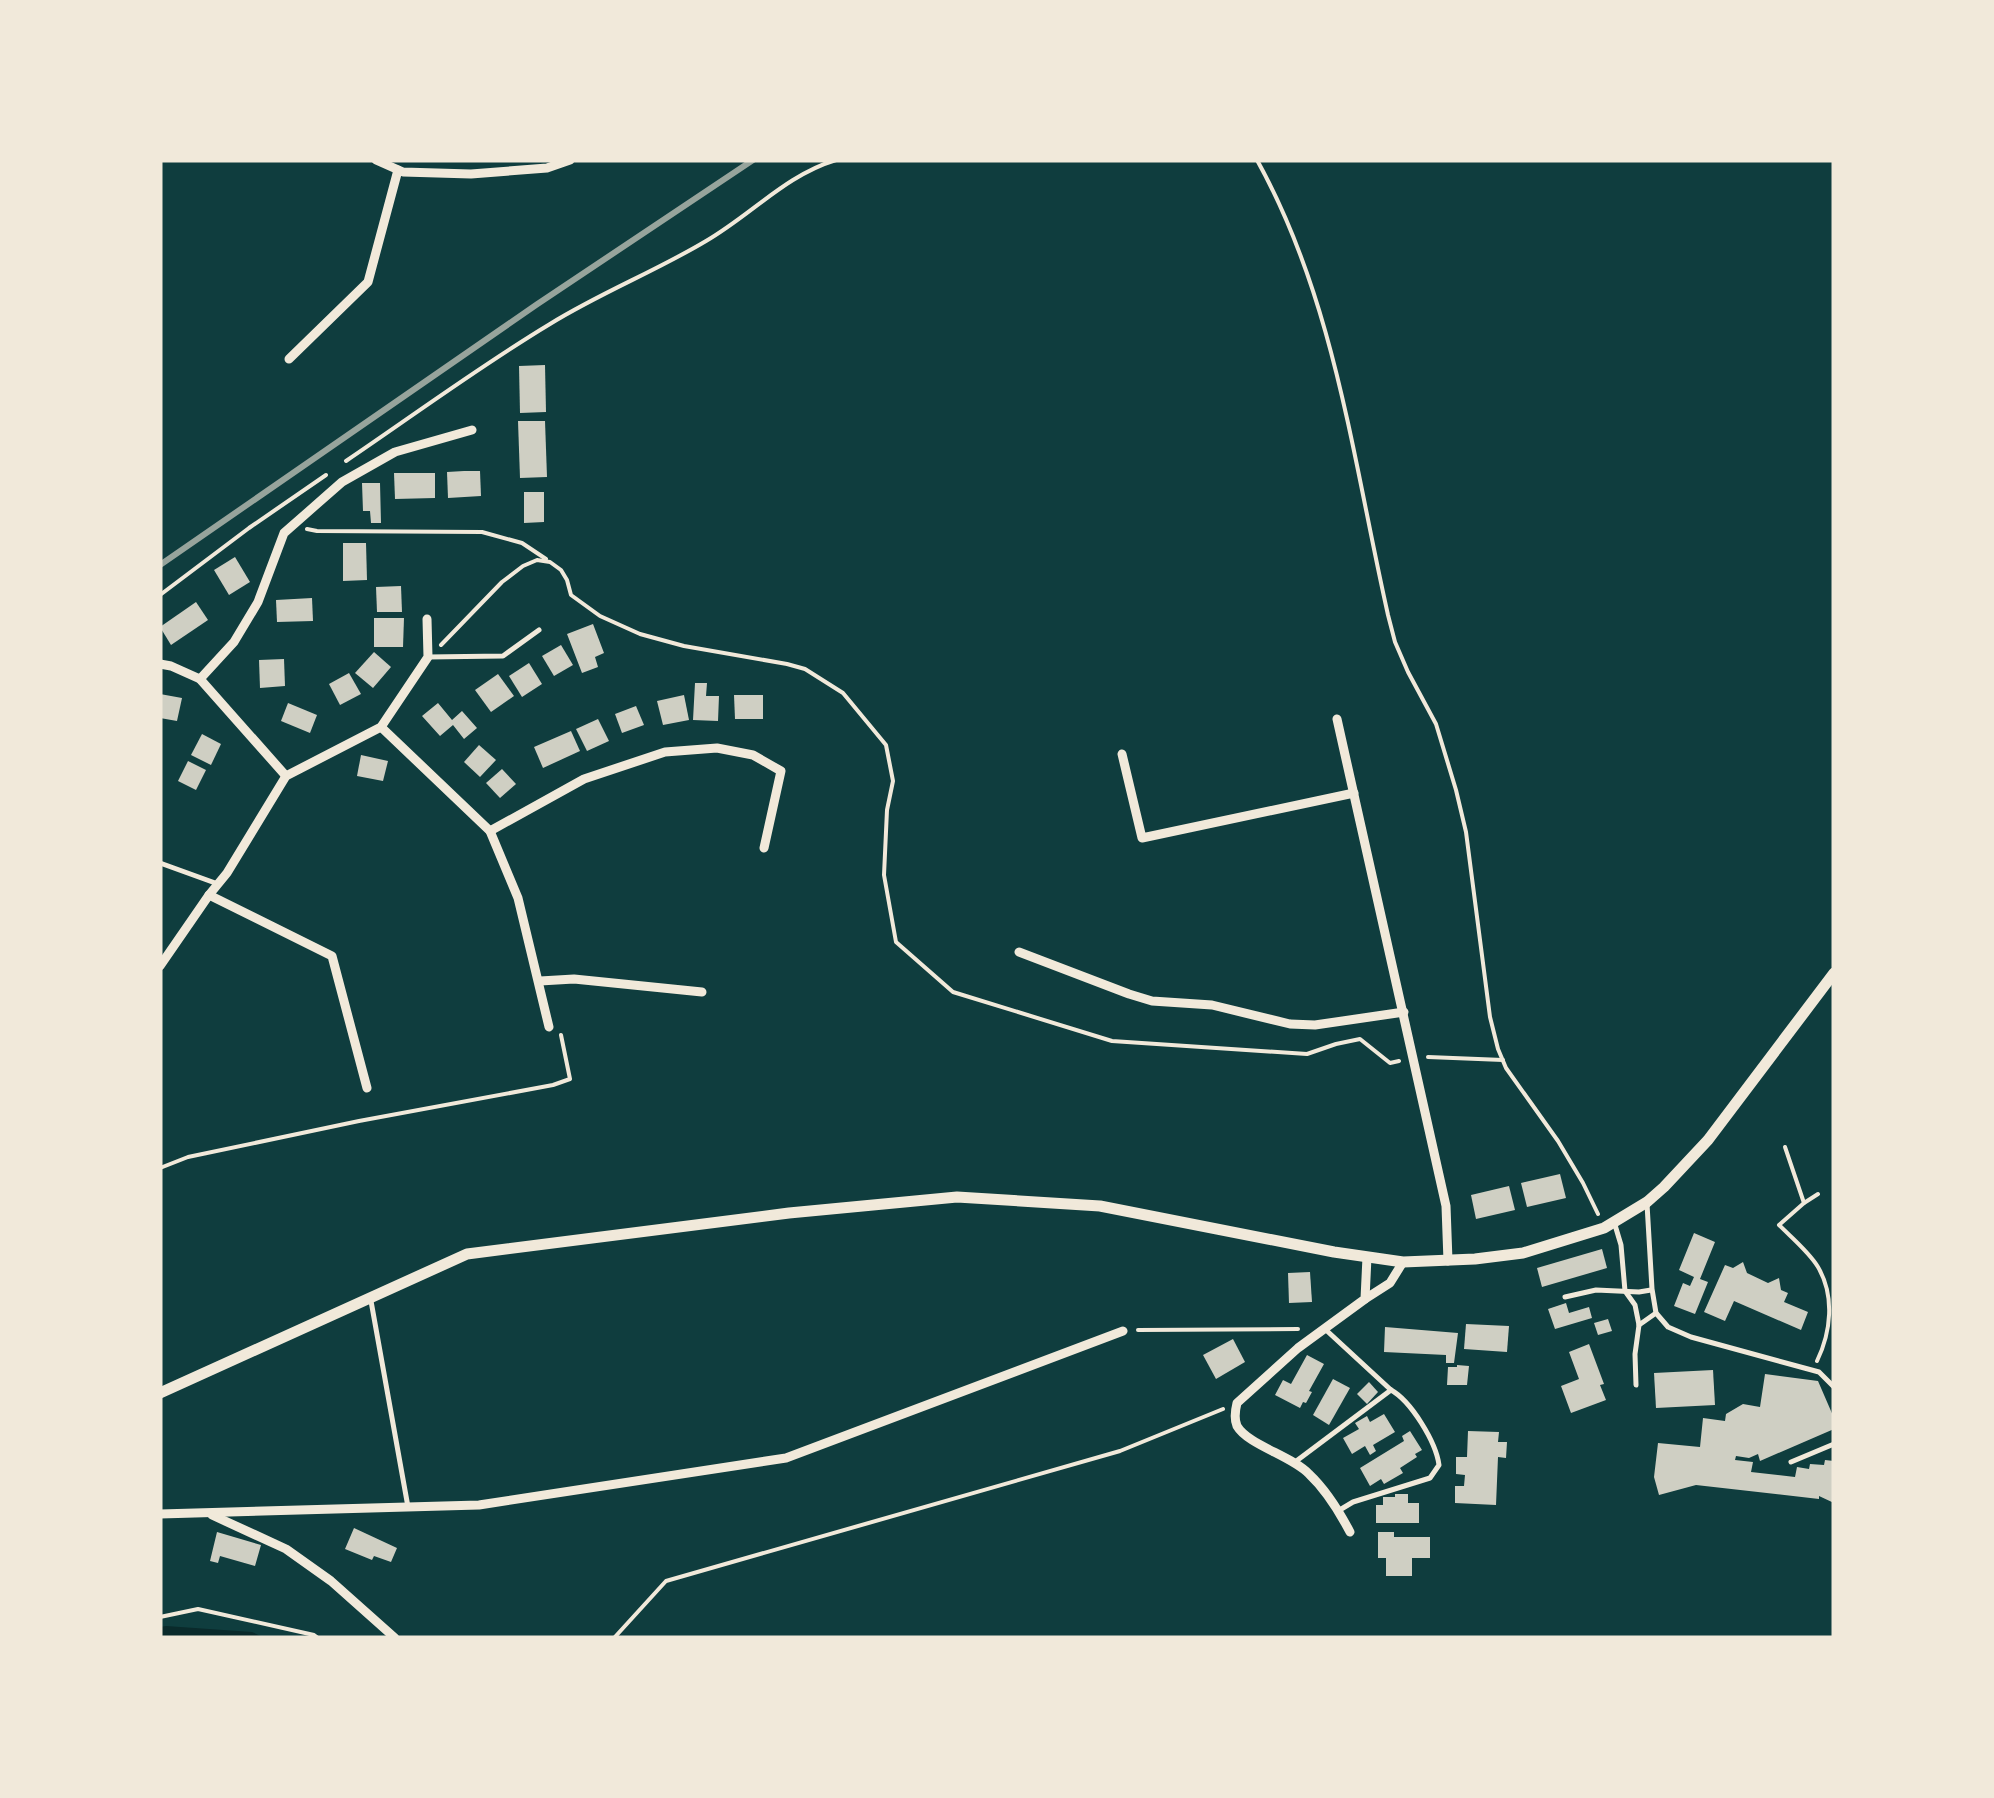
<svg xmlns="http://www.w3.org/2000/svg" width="1994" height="1798" viewBox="0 0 1994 1798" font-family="'Nunito Sans',sans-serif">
  <rect width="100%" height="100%" fill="#0f3d3e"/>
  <path fill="#0a2a2b" d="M 166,1626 L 252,1632 L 265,1638 L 160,1638 L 160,1627 Z"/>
  <g fill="#cfcfc3">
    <path d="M 545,365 L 546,412 L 520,413 L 519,366 Z"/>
    <path d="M 518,421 L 545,421 L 547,477 L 520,478 Z"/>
    <path d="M 464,471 L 480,471 L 481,496 L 448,498 L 447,472 Z"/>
    <path d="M 394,473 L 435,473 L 435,498 L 395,499 Z"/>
    <path d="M 362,483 L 380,483 L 381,523 L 371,523 L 370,511 L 363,511 Z"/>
    <path d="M 524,492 L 544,492 L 544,522 L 524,523 Z"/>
    <path d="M 343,543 L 366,543 L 367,580 L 343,581 Z"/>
    <path d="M 235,557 L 250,582 L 229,595 L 214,570 Z"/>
    <path d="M 401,586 L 402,612 L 377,612 L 376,587 Z"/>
    <path d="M 312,598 L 313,621 L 277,622 L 276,600 Z"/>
    <path d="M 196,602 L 208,620 L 171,645 L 160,627 Z"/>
    <path d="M 374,618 L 404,618 L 403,647 L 374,647 Z"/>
    <path d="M 593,624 L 604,653 L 595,657 L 598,667 L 582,673 L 567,634 Z"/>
    <path d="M 561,645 L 573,665 L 554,676 L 542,656 Z"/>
    <path d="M 374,652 L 391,667 L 373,688 L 355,673 Z"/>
    <path d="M 284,659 L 285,686 L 260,688 L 259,660 Z"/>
    <path d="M 529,663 L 542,684 L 522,697 L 509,676 Z"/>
    <path d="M 349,673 L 361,694 L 340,705 L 329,684 Z"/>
    <path d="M 498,674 L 514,696 L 491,712 L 475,690 Z"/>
    <path d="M 695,683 L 707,683 L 706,696 L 719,696 L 718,721 L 693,720 Z"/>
    <path d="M 160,694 L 182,698 L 177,721 L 160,718 Z"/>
    <path d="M 684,695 L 689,720 L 663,725 L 657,701 Z"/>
    <path d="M 734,695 L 763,695 L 763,719 L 735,719 Z"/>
    <path d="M 288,703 L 317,715 L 310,733 L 281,721 Z"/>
    <path d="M 438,703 L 452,720 L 462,711 L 477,728 L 464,739 L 453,725 L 440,736 L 422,716 Z"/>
    <path d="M 636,706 L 644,725 L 622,733 L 615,714 Z"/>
    <path d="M 598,719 L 609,741 L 587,751 L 576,729 Z"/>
    <path d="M 571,731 L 580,751 L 543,768 L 534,747 Z"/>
    <path d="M 202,734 L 221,744 L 211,765 L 191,755 Z"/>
    <path d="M 479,745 L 496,760 L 480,777 L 464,762 Z"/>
    <path d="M 361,755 L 388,761 L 383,781 L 357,776 Z"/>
    <path d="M 188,761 L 206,770 L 196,790 L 178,781 Z"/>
    <path d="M 502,769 L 516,784 L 500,798 L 486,783 Z"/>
    <path d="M 1560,1174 L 1566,1198 L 1527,1207 L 1521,1183 Z"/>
    <path d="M 1509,1186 L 1515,1210 L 1476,1219 L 1471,1195 Z"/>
    <path d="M 1694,1233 L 1715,1242 L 1700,1279 L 1708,1282 L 1695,1314 L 1674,1306 L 1683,1283 L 1690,1286 L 1694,1277 L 1679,1270 Z"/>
    <path d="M 1602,1249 L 1607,1268 L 1542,1287 L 1537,1268 Z"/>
    <path d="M 1743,1262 L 1747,1273 L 1768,1283 L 1779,1278 L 1781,1290 L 1788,1293 L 1784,1302 L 1808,1312 L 1801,1330 L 1734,1301 L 1725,1321 L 1704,1312 L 1725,1265 L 1733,1268 Z"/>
    <path d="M 1310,1272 L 1312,1302 L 1289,1303 L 1288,1273 Z"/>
    <path d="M 1566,1303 L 1569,1313 L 1589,1307 L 1592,1318 L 1555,1329 L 1548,1309 Z"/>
    <path d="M 1608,1319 L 1612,1331 L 1598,1335 L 1594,1323 Z"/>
    <path d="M 1466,1324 L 1509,1326 L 1507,1352 L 1464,1349 Z"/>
    <path d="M 1385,1327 L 1458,1333 L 1454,1363 L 1446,1363 L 1446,1355 L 1384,1352 Z"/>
    <path d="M 1233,1339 L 1245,1362 L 1216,1379 L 1203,1355 Z"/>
    <path d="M 1589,1344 L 1604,1384 L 1600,1385 L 1606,1400 L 1571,1413 L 1561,1386 L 1579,1379 L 1569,1352 Z"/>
    <path d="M 1307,1355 L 1324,1364 L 1309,1391 L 1312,1392 L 1306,1403 L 1303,1402 L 1300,1408 L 1275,1395 L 1283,1380 L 1291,1384 Z"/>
    <path d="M 1457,1365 L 1469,1366 L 1467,1385 L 1447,1385 L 1448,1367 L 1457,1367 Z"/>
    <path d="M 1713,1370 L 1715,1405 L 1656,1408 L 1654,1373 Z"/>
    <path d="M 1765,1374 L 1818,1381 L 1834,1418 L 1834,1429 L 1760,1461 L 1758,1454 L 1749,1458 L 1736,1456 L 1735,1460 L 1753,1462 L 1751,1472 L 1795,1477 L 1797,1467 L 1809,1469 L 1810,1464 L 1824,1465 L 1825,1460 L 1834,1461 L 1834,1503 L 1819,1496 L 1819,1499 L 1696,1485 L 1659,1495 L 1654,1477 L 1658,1443 L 1700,1447 L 1703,1418 L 1725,1421 L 1726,1414 L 1743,1404 L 1760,1407 Z"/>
    <path d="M 1333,1379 L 1350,1388 L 1329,1425 L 1313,1415 Z"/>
    <path d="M 1369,1382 L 1378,1392 L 1367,1404 L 1357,1394 Z"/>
    <path d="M 1384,1414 L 1395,1432 L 1373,1445 L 1376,1451 L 1370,1455 L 1365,1446 L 1352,1454 L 1343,1438 L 1359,1429 L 1355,1423 L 1367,1416 L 1370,1422 Z"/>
    <path d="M 1410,1431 L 1422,1450 L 1415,1454 L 1417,1457 L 1400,1468 L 1403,1473 L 1384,1484 L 1381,1479 L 1370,1486 L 1360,1468 L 1404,1441 L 1402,1436 Z"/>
    <path d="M 1468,1431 L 1499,1432 L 1498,1442 L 1507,1442 L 1506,1458 L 1498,1457 L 1496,1505 L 1455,1503 L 1455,1486 L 1464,1486 L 1465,1475 L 1456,1474 L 1456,1457 L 1467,1457 Z"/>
    <path d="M 1395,1494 L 1408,1494 L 1408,1503 L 1419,1503 L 1419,1523 L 1376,1523 L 1376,1505 L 1383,1505 L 1383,1497 L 1395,1497 Z"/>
    <path d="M 354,1528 L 397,1548 L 391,1562 L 374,1556 L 372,1560 L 345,1549 Z"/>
    <path d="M 217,1532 L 261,1545 L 255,1566 L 220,1556 L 218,1563 L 210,1561 Z"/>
    <path d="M 1378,1532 L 1394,1532 L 1394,1537 L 1430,1537 L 1430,1558 L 1412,1558 L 1412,1576 L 1386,1576 L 1386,1558 L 1378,1558 Z"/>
  </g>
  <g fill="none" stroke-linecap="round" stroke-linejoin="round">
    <g stroke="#f1e9da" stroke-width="4">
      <path d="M 1257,160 C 1335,301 1353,460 1388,615 L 1395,642 L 1408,672 L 1436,724 L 1456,790 L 1466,832 L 1490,1017 L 1498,1049 L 1506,1068 L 1558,1141 L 1583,1183 L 1598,1214"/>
      <path d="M 346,461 C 414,415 480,366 550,324 C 600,293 656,271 706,241 C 751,215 786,175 836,160"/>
      <path d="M 307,529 L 317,531 L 482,532 L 522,543 L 546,559"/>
      <path d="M 160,595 L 249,528 L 326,475"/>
      <path d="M 441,645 L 502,582 L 523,566 L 537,560 L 550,562 L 561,570 L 567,580 L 571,595 L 600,616 L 640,634 L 684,646 L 787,664 L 805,669 L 843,693 L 886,745 L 893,781 L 887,810 L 884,875 L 896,942 L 953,992 L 1112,1041 L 1307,1054 L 1336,1044 L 1360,1039 L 1390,1063 L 1399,1061"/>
      <path d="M 1428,1057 L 1503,1060"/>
      <path d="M 1785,1147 L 1804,1203"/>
      <path d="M 160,1168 L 188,1157 L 359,1121 L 553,1085 L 570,1079 L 561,1035"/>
      <path d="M 1138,1330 L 1298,1329"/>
      <path d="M 1817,1361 C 1831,1332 1835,1296 1818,1267 C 1809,1252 1792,1238 1779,1225 L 1804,1203 L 1818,1194"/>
      <path d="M 160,1617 L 198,1609 L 314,1635 L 318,1638"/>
      <path d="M 614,1638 L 666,1581 L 1120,1451 L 1223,1409"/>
    </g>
    <g stroke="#f1e9da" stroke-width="5">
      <path d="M 428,657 L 503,656 L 539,630"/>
      <path d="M 160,863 L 218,884"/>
      <path d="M 1647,1204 L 1652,1289 L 1656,1313 L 1668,1327 L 1691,1337 L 1819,1372 L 1834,1387"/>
      <path d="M 1615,1225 L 1621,1245 L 1625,1291 L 1635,1305 L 1639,1325"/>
      <path d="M 1565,1297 L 1596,1290 L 1639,1292 L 1651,1290"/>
      <path d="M 371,1301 L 408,1507"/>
      <path d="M 1326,1330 L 1391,1390 C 1411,1401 1436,1442 1439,1465 L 1430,1478 L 1353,1502 L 1338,1511"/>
      <path d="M 1636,1385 L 1635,1354 L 1639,1325 L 1656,1313"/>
      <path d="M 1295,1462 L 1391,1390"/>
      <path d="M 1791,1462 L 1834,1444"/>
    </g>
    <g stroke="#f1e9da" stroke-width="9">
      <path d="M 376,160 L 403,172 L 471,174 L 547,168 L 570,160"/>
      <path d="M 289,359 L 368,282 L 398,170"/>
      <path d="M 160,664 L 171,666 L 200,679 L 286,776"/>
      <path d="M 200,679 L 234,642 L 258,602 L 284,533 L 342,482 L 395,452 L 472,430"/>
      <path d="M 1337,719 L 1446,1206 L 1448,1261"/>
      <path d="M 381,727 L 490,831 L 518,898 L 549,1027"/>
      <path d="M 1122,754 L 1142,838 L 1354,793"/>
      <path d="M 490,831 L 584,779 L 665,752 L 717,748 L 753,755 L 781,771 L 764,848"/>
      <path d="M 209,895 L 332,956 L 367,1088"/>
      <path d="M 1019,952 L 1129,994 L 1152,1001 L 1212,1005 L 1290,1024 L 1315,1025 L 1404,1012"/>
      <path d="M 160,966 L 209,895 L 227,873 L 286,776 L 381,727 L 428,657 L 427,619"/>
      <path d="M 540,981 L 574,979 L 702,992"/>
      <path d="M 1365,1299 L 1390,1283 L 1403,1262"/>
      <path d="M 160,1514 L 479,1505 L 786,1458 L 1123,1331"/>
      <path d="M 212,1515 L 286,1549 L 331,1581 L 395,1638"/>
      <path d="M 1350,1532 C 1339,1511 1326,1490 1309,1474 C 1292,1456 1248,1445 1237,1426 C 1234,1419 1235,1411 1237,1403 L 1298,1348 L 1365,1299 L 1367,1257"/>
    </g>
    <path stroke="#f1e9da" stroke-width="11" d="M 160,1393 L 467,1254 L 789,1213 L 957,1197 L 1100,1206 L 1334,1252 L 1403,1262 L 1475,1259 L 1523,1253 L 1604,1228 L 1647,1202 L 1664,1187 L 1708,1140 L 1834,973"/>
    <path stroke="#97a49c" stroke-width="6" d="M 160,565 L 536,305 L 753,160"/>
  </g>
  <rect width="1994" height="1798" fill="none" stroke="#f1e9da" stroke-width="325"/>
</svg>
